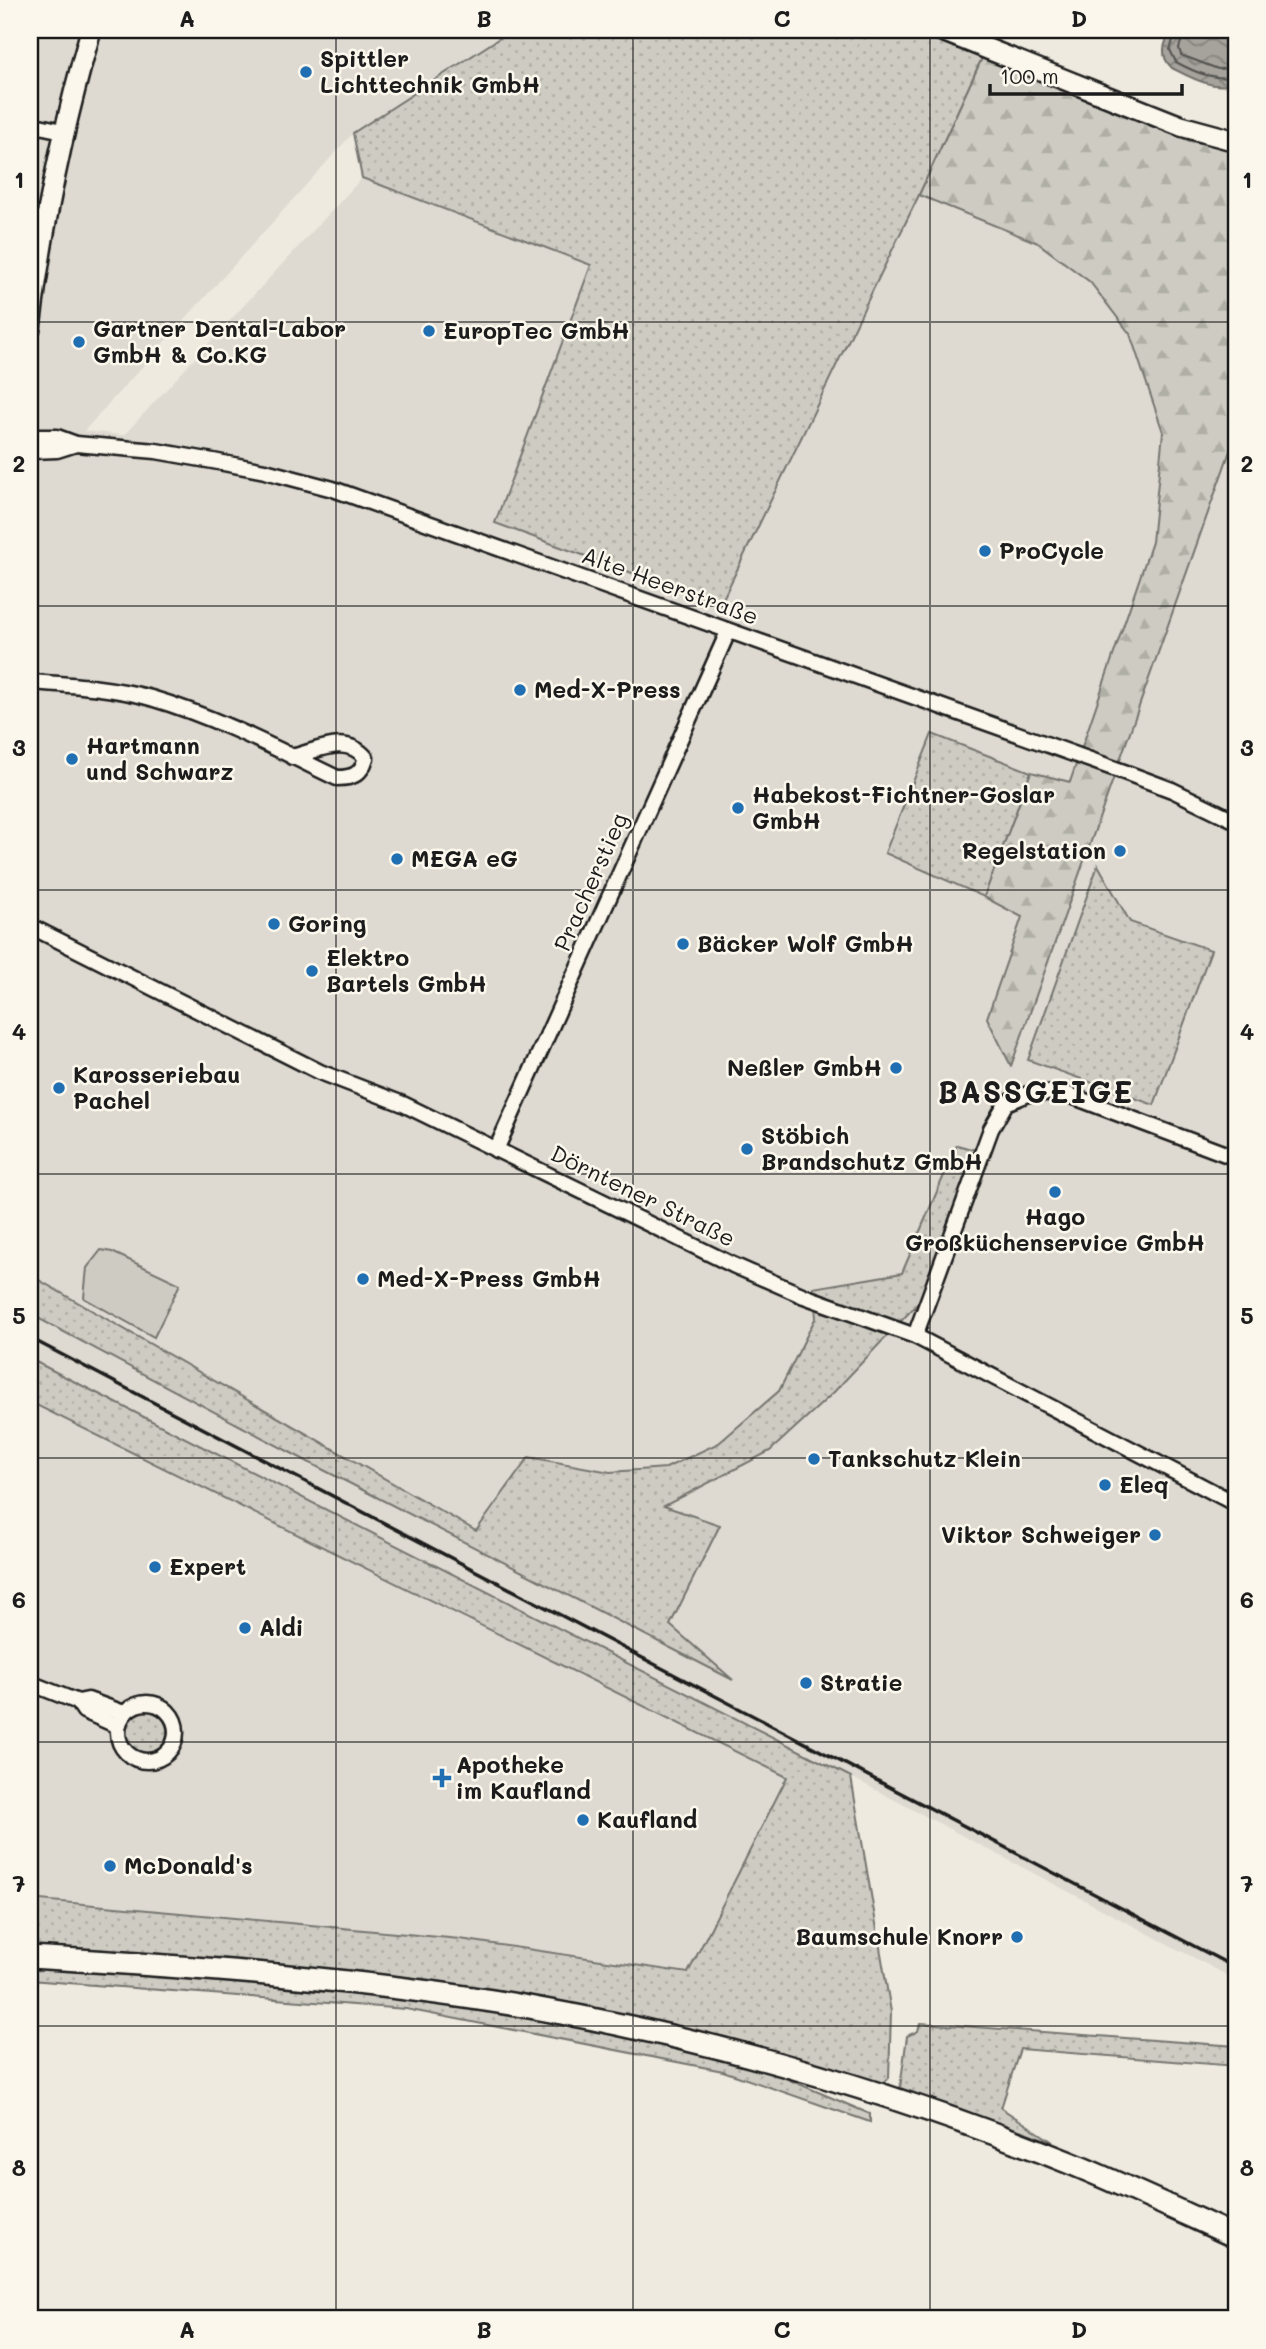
<svg xmlns="http://www.w3.org/2000/svg" width="1266" height="2349" viewBox="0 0 1266 2349" font-family="Mali,sans-serif">
  <defs>
    <pattern id="grass-dots" width="8" height="8" patternUnits="userSpaceOnUse" patternTransform="scale(1.75)"><rect width="8" height="8" fill="#ceccc2"/><path d="M2 2h.1M6 6h.1" fill="none" stroke="#b0afa6" stroke-width="1.8" stroke-linecap="round"/></pattern>
    <pattern id="forest-firs" width="22" height="20" patternUnits="userSpaceOnUse" patternTransform="scale(1.75)"><rect width="22" height="20" fill="#ceccc2"/><path d="M5 1l3.5 6h-7zM16 11l3.5 6h-7z" fill="#b0afa6"/></pattern>
    <pattern id="water-waves" width="16" height="10" patternUnits="userSpaceOnUse" patternTransform="scale(1.75)"><rect width="16" height="10" fill="#a6a39d"/><path d="M0 5q4-4 8 0t8 0" fill="none" stroke="#86847f"/></pattern>
  </defs>
  <rect width="100%" height="100%" fill="#eeeadf"/>
  <filter id="ink" filterUnits="userSpaceOnUse"><feTurbulence type="fractalNoise" baseFrequency=".0143" numOctaves="2"/><feDisplacementMap in="SourceGraphic" scale="14" xChannelSelector="R" yChannelSelector="G"/><feConvolveMatrix kernelMatrix="1 2 1 2 8 2 1 2 1" color-interpolation-filters="sRGB"/></filter>
  <g filter="url(#ink)">
    <g fill="#dedad1">
      <path d="M 30,30 L 512,30 L 353,133 L 84,431 L 124,435 L 362,178 L 592,265 L 495,523 L 720,605 L 919,195 L 1038,243 L 1090,282 L 1130,334 L 1163,432 L 1152,542 L 1070,782 L 984,897 L 1023,917 L 987,1018 L 1011,1065 L 1236,434 L 1236,1980 L 851,1777 L 30,1359 L 30,1314 L 312,1464 L 729,1678 L 670,1625 L 720,1525 L 663,1506 L 770,1451 L 833,1393 L 921,1300 L 975,1150 L 957,1146 L 902,1273 L 813,1288 L 816,1317 L 779,1391 L 719,1443 L 666,1468 L 610,1472 L 529,1457 L 476,1531 L 30,1275 Z"/>
      <path d="M 30,1402 L 787,1777 L 688,1973 L 460,1939 L 30,1899 Z"/>
    </g>
    <g fill="url(#grass-dots)" stroke="#75746f" stroke-width="2">
      <path d="M 512,30 L 917,30 L 983,56 L 919,195 L 720,605 L 495,523 L 591,265 L 362,178 L 353,133 Z"/>
      <path d="M 932,734 L 1031,772 L 984,897 L 885,853 Z"/>
      <path d="M 1098,865 L 1130,922 L 1211,950 L 1154,1105 L 1028,1060 Z"/>
      <path d="M 957,1145 L 975,1150 L 921,1300 L 833,1393 L 770,1451 L 664,1506 L 720,1525 L 670,1625 L 733,1680 L 312,1464 L 30,1314 L 30,1275 L 476,1531 L 529,1457 L 610,1472 L 666,1468 L 719,1443 L 779,1391 L 816,1317 L 813,1288 L 902,1273 Z"/>
      <path d="M 30,1359 L 851,1777 L 891,2012 L 889,2078 L 879,2085 L 673,2028 L 30,1949 L 30,1899 L 460,1939 L 688,1973 L 787,1777 L 30,1402 Z"/>
      <circle cx="146" cy="1732" r="21"/>
      <path d="M 30,1965 L 442,2000 L 615,2032 L 764,2069 L 870,2114 L 870,2122 L 723,2071 L 406,2009 L 30,1980 Z"/>
      <path d="M 920,2023 L 1236,2046 L 1236,2066 L 1020,2049 L 1001,2108 L 1053,2142 L 900,2088 L 907,2036 L 918,2031 Z"/>
    </g>
    <path fill="url(#forest-firs)" stroke="#75746f" stroke-width="2" d="M 983,56 L 1190,141 L 1236,150 L 1236,434 L 1011,1066 L 987,1018 L 1022,917 L 984,897 L 1031,772 L 1070,782 L 1152,542 L 1163,432 L 1130,334 L 1090,282 L 1038,243 L 919,195 Z"/>
    <path fill="#ceccc2" stroke="#75746f" stroke-width="2" d="M 101,1250 L 112,1252 L 180,1284 L 154,1337 L 84,1298 L 87,1268 Z"/>
    <path fill="url(#water-waves)" stroke="#6f6d69" stroke-width="2" d="M 1171,30 L 1236,30 L 1236,81 C 1219,94 1188,76 1172,68 C 1159,56 1164,43 1171,30 Z"/>
    <g fill="none" stroke-linecap="round" stroke-linejoin="round">
      <g stroke="#535250" stroke-width="2">
        <path d="M 1176,30 L 1170,50 L 1176,62 C 1196,73 1214,80 1236,77"/>
        <path d="M 1185,30 L 1179,48 L 1181,55 L 1218,69 L 1236,68"/>
      </g>
      <g stroke="#1c1c1c" stroke-width="19">
        <g id="street">
          <path d="M 30,124 L 63,131"/>
          <path d="M 30,437 L 57,437 L 76,444 L 156,451 L 213,461 L 265,471 L 333,489 L 1124,772 L 1172,790 L 1236,821"/>
          <path d="M 30,451 L 57,450 L 76,444"/>
          <path d="M 30,682 C 71,685 111,687 151,698 C 216,717 277,749 337,778 C 354,778 361,774 366,758 C 346,734 319,750 292,757"/>
          <path d="M 30,926 L 320,1072 L 403,1104 L 733,1265 L 804,1296 L 915,1336 L 1236,1504"/>
          <path d="M 496,1150 L 728,632"/>
          <path d="M 915,1336 L 991,1129 L 1006,1103 L 1028,1094 L 1061,1092 L 1236,1158"/>
          <path d="M 30,1683 L 78,1702 L 88,1700 L 124,1713"/>
          <path d="M 78,1702 L 84,1711 L 118,1726"/>
          <circle cx="147" cy="1732" r="29"/>
        </g>
      </g>
      <g stroke="#1c1c1c" stroke-width="24">
        <g id="secondary">
          <path d="M 940,30 L 1181,126 L 1236,141"/>
          <path d="M 30,328 C 42,227 63,128 91,30"/>
        </g>
      </g>
      <g stroke="#1c1c1c" stroke-width="26">
        <path id="primary" d="M 30,1957 C 196,1967 364,1979 529,2007 C 713,2039 896,2093 1070,2163 C 1126,2186 1181,2212 1236,2237"/>
      </g>
      <use href="#street" stroke="#fbf7ec" stroke-width="14"/>
      <use href="#secondary" stroke="#fbf7ec" stroke-width="19"/>
      <use href="#primary" stroke="#fbf7ec" stroke-width="21"/>
      <path stroke="#1c1c1c" stroke-width="3.5" d="M 30,1338 L 1236,1968"/>
    </g>
  </g>
  <path fill="none" stroke="#1c1c1c" stroke-width="2" stroke-opacity="0.55" d="M 336,30 L 336,2319M 633,30 L 633,2319M 930,30 L 930,2319M 30,322 L 1236,322M 30,606 L 1236,606M 30,890 L 1236,890M 30,1174 L 1236,1174M 30,1458 L 1236,1458M 30,1742 L 1236,1742M 30,2026 L 1236,2026"/>
  <g fill="#1f6fb2" stroke="#fbf7ec" stroke-width="2.5">
    <circle cx="306" cy="72" r="7"/>
    <circle cx="429" cy="331" r="7"/>
    <circle cx="79" cy="342" r="7"/>
    <circle cx="985" cy="551" r="7"/>
    <circle cx="520" cy="690" r="7"/>
    <circle cx="72" cy="759" r="7"/>
    <circle cx="738" cy="808" r="7"/>
    <circle cx="1120" cy="851" r="7"/>
    <circle cx="397" cy="859" r="7"/>
    <circle cx="274" cy="924" r="7"/>
    <circle cx="683" cy="944" r="7"/>
    <circle cx="312" cy="971" r="7"/>
    <circle cx="896" cy="1068" r="7"/>
    <circle cx="59" cy="1088" r="7"/>
    <circle cx="747" cy="1149" r="7"/>
    <circle cx="1055" cy="1192" r="7"/>
    <circle cx="363" cy="1279" r="7"/>
    <circle cx="814" cy="1459" r="7"/>
    <circle cx="1105" cy="1485" r="7"/>
    <circle cx="1155" cy="1535" r="7"/>
    <circle cx="155" cy="1567" r="7"/>
    <circle cx="245" cy="1628" r="7"/>
    <circle cx="806" cy="1683" r="7"/>
    <path d="M438.5 1767.5h7v7h7v7h-7v7h-7v-7h-7v-7h7z"/>
    <circle cx="583" cy="1820" r="7"/>
    <circle cx="110" cy="1866" r="7"/>
    <circle cx="1017" cy="1937" r="7"/>
  </g>
  <g text-anchor="middle" stroke-width="5" stroke-linejoin="round" paint-order="stroke">
    <g font-size="23" font-weight="bold" fill="#1c1c1c" stroke="#fbf7ec" text-anchor="start">
      <text x="320" y="67">Spittler<tspan x="320" dy="26">Lichttechnik GmbH</tspan></text>
      <text x="93" y="337">Gartner Dental-Labor<tspan x="93" dy="26">GmbH &amp; Co.KG</tspan></text>
      <text x="443" y="339">EuropTec GmbH</text>
      <text x="999" y="559">ProCycle</text>
      <text x="534" y="698">Med-X-Press</text>
      <text x="86" y="754">Hartmann<tspan x="86" dy="26">und Schwarz</tspan></text>
      <text x="752" y="803">Habekost-Fichtner-Goslar<tspan x="752" dy="26">GmbH</tspan></text>
      <text x="1106" y="859" text-anchor="end">Regelstation</text>
      <text x="411" y="867">MEGA eG</text>
      <text x="288" y="932">Goring</text>
      <text x="697" y="952">Bäcker Wolf GmbH</text>
      <text x="326" y="966">Elektro<tspan x="326" dy="26">Bartels GmbH</tspan></text>
      <text x="882" y="1076" text-anchor="end">Neßler GmbH</text>
      <text x="73" y="1083">Karosseriebau<tspan x="73" dy="26">Pachel</tspan></text>
      <text x="761" y="1144">Stöbich<tspan x="761" dy="26">Brandschutz GmbH</tspan></text>
      <text x="1055" y="1225" text-anchor="middle">Hago<tspan x="1055" dy="26">Großküchenservice GmbH</tspan></text>
      <text x="377" y="1287">Med-X-Press GmbH</text>
      <text x="828" y="1467">Tankschutz Klein</text>
      <text x="1119" y="1493">Eleq</text>
      <text x="1141" y="1543" text-anchor="end">Viktor Schweiger</text>
      <text x="169" y="1575">Expert</text>
      <text x="259" y="1636">Aldi</text>
      <text x="820" y="1691">Stratie</text>
      <text x="456" y="1773">Apotheke<tspan x="456" dy="26">im Kaufland</tspan></text>
      <text x="597" y="1828">Kaufland</text>
      <text x="124" y="1874">McDonald's</text>
      <text x="1003" y="1945" text-anchor="end">Baumschule Knorr</text>
    </g>
    <g font-size="23" fill="#1c1c1c" stroke="#fbf7ec">
      <text transform="translate(670 586) rotate(20)" y="8">Alte Heerstraße</text>
      <text transform="translate(591 882) rotate(-66)" y="8">Pracherstieg</text>
      <text transform="translate(643 1196) rotate(26)" y="8">Dörntener Straße</text>
    </g>
    <g font-size="30" font-weight="bold" letter-spacing="2" fill="#1c1c1c" stroke="#fbf7ec">
      <text x="1036" y="1103">BASSGEIGE</text>
    </g>
  </g>
  <rect width="1266" height="2349" fill="none" stroke="#fbf7ec" stroke-width="77"/>
  <path d="M990 84v10h192v-10" fill="none" stroke="#1c1c1c" stroke-width="3.5"/>
  <text x="1000" y="84" font-size="21" fill="#1c1c1c" stroke="#fbf7ec" stroke-width="5" paint-order="stroke">100 m</text>
  <rect x="38" y="38" width="1190" height="2272" fill="none" stroke="#1c1c1c" stroke-width="2.5"/>
  <g font-size="23" text-anchor="middle" font-weight="bold" fill="#1c1c1c">
    <text x="187" y="27">A</text>
    <text x="484" y="27">B</text>
    <text x="782" y="27">C</text>
    <text x="1079" y="27">D</text>
    <text x="19" y="188">1</text>
    <text x="1247" y="188">1</text>
    <text x="19" y="472">2</text>
    <text x="1247" y="472">2</text>
    <text x="19" y="756">3</text>
    <text x="1247" y="756">3</text>
    <text x="19" y="1040">4</text>
    <text x="1247" y="1040">4</text>
    <text x="19" y="1324">5</text>
    <text x="1247" y="1324">5</text>
    <text x="19" y="1608">6</text>
    <text x="1247" y="1608">6</text>
    <text x="19" y="1892">7</text>
    <text x="1247" y="1892">7</text>
    <text x="19" y="2176">8</text>
    <text x="1247" y="2176">8</text>
    <text x="187" y="2338">A</text>
    <text x="484" y="2338">B</text>
    <text x="782" y="2338">C</text>
    <text x="1079" y="2338">D</text>
  </g>
</svg>
